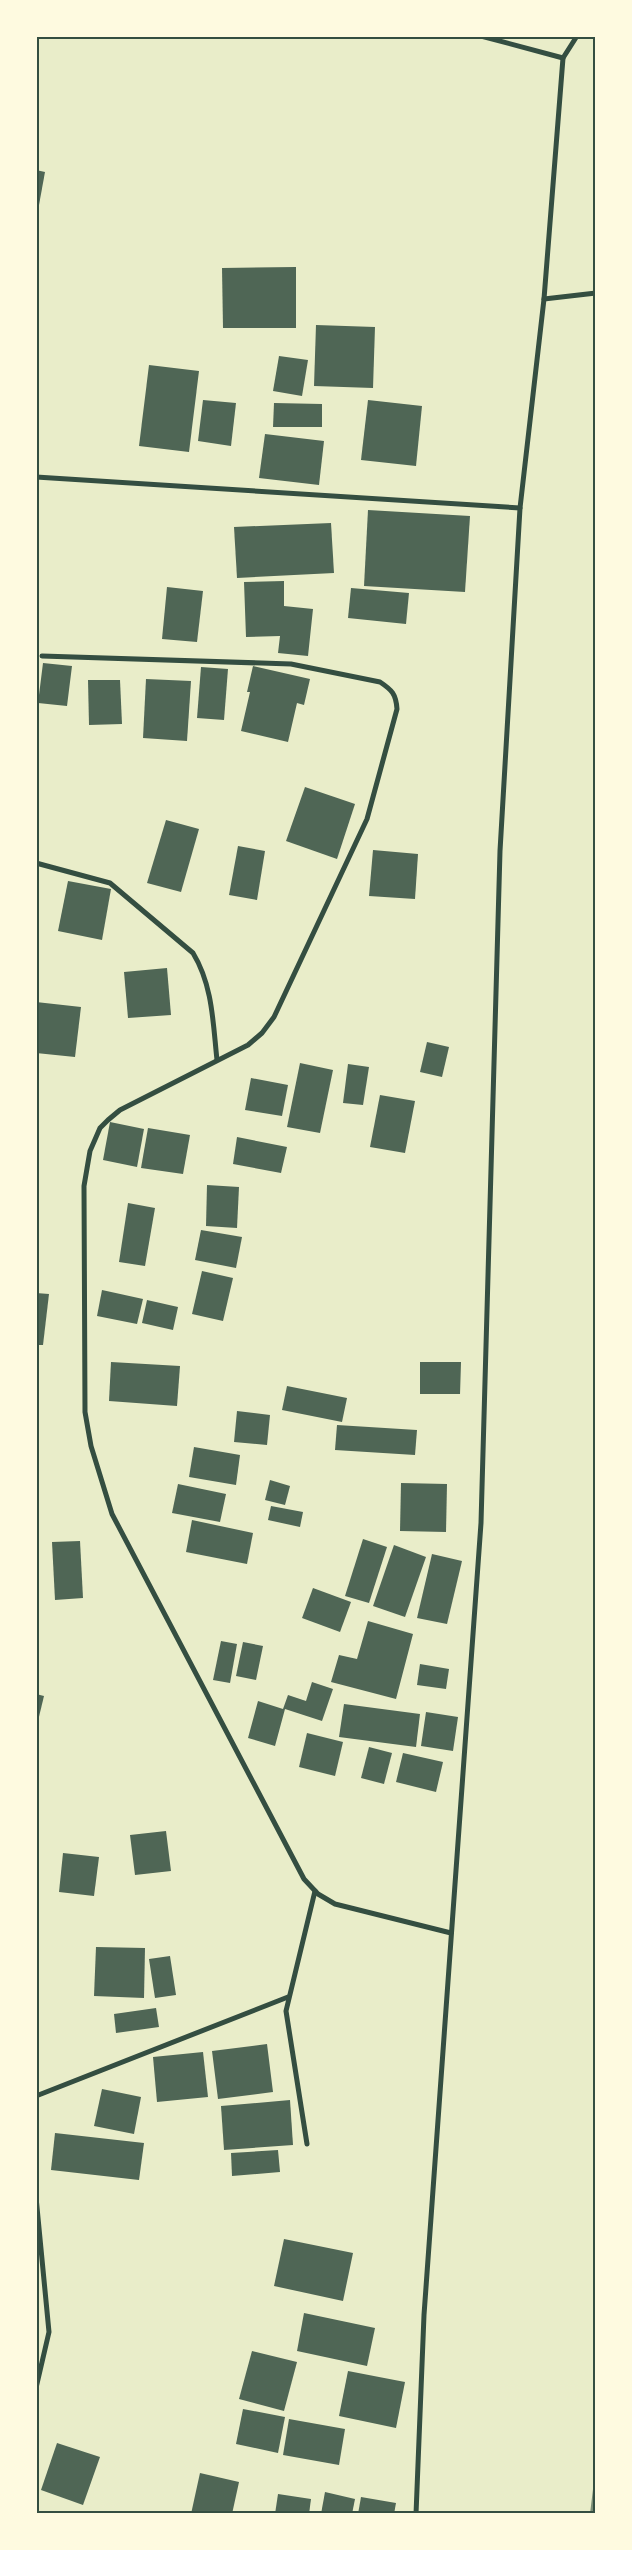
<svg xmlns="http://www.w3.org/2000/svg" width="632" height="2550" viewBox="0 0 632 2550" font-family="Georgia,serif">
  <rect width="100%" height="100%" fill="#e9edc9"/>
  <g fill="#4f6655">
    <path d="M 36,170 L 45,172 L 37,216 L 36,216 Z"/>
    <path d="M 296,267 L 296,328 L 223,328 L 222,268 Z"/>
    <path d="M 316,325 L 375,327 L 373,388 L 314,386 Z"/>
    <path d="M 279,356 L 308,360 L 302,396 L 273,391 Z"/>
    <path d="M 149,365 L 199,371 L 189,452 L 139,446 Z"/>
    <path d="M 203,400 L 236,403 L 231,446 L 198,441 Z"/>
    <path d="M 368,400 L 422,406 L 416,466 L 361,460 Z"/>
    <path d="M 274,403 L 322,404 L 322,427 L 273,427 Z"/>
    <path d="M 265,434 L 324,441 L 319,485 L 259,478 Z"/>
    <path d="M 368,510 L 470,516 L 465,592 L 364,586 Z"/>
    <path d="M 331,523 L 334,573 L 237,578 L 234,527 Z"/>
    <path d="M 284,581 L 284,606 L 313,609 L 308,656 L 278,653 L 280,636 L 246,637 L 244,582 Z"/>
    <path d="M 167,587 L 203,591 L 197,642 L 162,639 Z"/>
    <path d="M 351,588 L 409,593 L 406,624 L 348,618 Z"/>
    <path d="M 43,663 L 72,666 L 67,706 L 38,703 Z"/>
    <path d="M 253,666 L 310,679 L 304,705 L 297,703 L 288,742 L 241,731 L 250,692 L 247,692 Z"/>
    <path d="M 201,667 L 228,669 L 224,720 L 197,718 Z"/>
    <path d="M 146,679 L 191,681 L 187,741 L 143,738 Z"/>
    <path d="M 88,680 L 120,680 L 122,724 L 89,725 Z"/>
    <path d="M 305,787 L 355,804 L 337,859 L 286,841 Z"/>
    <path d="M 166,820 L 199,829 L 181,892 L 147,883 Z"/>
    <path d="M 238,846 L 265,851 L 257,900 L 229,895 Z"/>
    <path d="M 373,850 L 418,854 L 415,899 L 369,896 Z"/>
    <path d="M 68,881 L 111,889 L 102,940 L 58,931 Z"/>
    <path d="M 167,968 L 171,1015 L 128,1018 L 124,972 Z"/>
    <path d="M 36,1002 L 81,1007 L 75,1057 L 36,1053 Z"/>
    <path d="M 427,1042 L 449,1047 L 442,1077 L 420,1072 Z"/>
    <path d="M 300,1063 L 333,1070 L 320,1133 L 287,1127 Z"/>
    <path d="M 348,1064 L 369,1067 L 363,1105 L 343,1103 Z"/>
    <path d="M 251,1078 L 288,1085 L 282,1116 L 245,1110 Z"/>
    <path d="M 380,1095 L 415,1101 L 405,1153 L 370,1147 Z"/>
    <path d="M 110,1122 L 144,1129 L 137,1167 L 103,1160 Z"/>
    <path d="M 148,1128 L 190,1135 L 183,1174 L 141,1168 Z"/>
    <path d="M 237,1137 L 287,1147 L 281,1173 L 233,1164 Z"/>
    <path d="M 207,1185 L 239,1187 L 237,1228 L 206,1226 Z"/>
    <path d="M 128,1203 L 155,1208 L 145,1266 L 119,1262 Z"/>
    <path d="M 201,1230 L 242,1237 L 236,1268 L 195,1260 Z"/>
    <path d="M 202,1271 L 233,1278 L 223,1321 L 192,1314 Z"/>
    <path d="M 102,1290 L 143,1299 L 137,1324 L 97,1316 Z"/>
    <path d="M 36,1293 L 49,1294 L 43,1345 L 36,1345 Z"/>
    <path d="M 147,1300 L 178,1307 L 173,1330 L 142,1323 Z"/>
    <path d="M 111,1362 L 180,1366 L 177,1406 L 109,1401 Z"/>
    <path d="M 420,1362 L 461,1362 L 460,1394 L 420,1394 Z"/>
    <path d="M 287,1386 L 347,1398 L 342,1422 L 282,1410 Z"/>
    <path d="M 237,1411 L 270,1415 L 267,1445 L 234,1442 Z"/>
    <path d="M 337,1425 L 417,1430 L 415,1455 L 335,1450 Z"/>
    <path d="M 194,1447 L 240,1455 L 236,1485 L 189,1477 Z"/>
    <path d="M 270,1480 L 290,1486 L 285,1505 L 265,1500 Z"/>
    <path d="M 401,1483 L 447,1484 L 446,1532 L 400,1531 Z"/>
    <path d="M 178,1484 L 226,1494 L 220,1522 L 172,1513 Z"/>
    <path d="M 271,1506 L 303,1512 L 300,1527 L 268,1520 Z"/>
    <path d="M 192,1520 L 253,1533 L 247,1564 L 186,1552 Z"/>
    <path d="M 363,1539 L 387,1547 L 369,1603 L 345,1596 Z"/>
    <path d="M 80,1541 L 83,1598 L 55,1600 L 52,1542 Z"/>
    <path d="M 394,1545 L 426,1557 L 405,1617 L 373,1606 Z"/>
    <path d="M 432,1554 L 462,1561 L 447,1624 L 417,1618 Z"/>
    <path d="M 313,1588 L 351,1602 L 340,1632 L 302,1618 Z"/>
    <path d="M 368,1621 L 413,1634 L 396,1699 L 331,1682 L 339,1655 L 357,1659 Z"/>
    <path d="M 221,1641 L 237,1644 L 230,1683 L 213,1680 Z"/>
    <path d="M 243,1642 L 263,1646 L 256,1680 L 236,1676 Z"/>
    <path d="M 420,1664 L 449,1669 L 446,1689 L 417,1685 Z"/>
    <path d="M 312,1682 L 333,1689 L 322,1721 L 285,1709 L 275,1746 L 248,1738 L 258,1701 L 283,1709 L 288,1695 L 306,1701 Z"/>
    <path d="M 36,1694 L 44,1696 L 37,1725 L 36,1725 Z"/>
    <path d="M 344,1704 L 420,1714 L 416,1747 L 339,1737 Z"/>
    <path d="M 426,1712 L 458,1717 L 453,1751 L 421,1746 Z"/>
    <path d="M 307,1733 L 343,1742 L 335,1776 L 299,1767 Z"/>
    <path d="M 369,1747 L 392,1753 L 384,1784 L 361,1778 Z"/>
    <path d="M 403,1753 L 443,1762 L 436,1792 L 396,1782 Z"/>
    <path d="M 166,1831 L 171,1871 L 135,1875 L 130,1835 Z"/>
    <path d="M 63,1853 L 99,1857 L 94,1896 L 59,1892 Z"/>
    <path d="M 96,1947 L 145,1948 L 144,1998 L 94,1996 Z"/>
    <path d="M 170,1956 L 176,1995 L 155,1998 L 149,1959 Z"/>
    <path d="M 156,2008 L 159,2027 L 116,2033 L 114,2014 Z"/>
    <path d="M 267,2044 L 273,2092 L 218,2099 L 212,2051 Z"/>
    <path d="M 203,2052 L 208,2097 L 157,2102 L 153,2057 Z"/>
    <path d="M 102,2089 L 141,2097 L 134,2134 L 94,2126 Z"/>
    <path d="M 290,2100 L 293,2145 L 224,2150 L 221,2106 Z"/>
    <path d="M 55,2133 L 144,2143 L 139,2180 L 51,2170 Z"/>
    <path d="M 278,2150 L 280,2172 L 232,2176 L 231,2153 Z"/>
    <path d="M 284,2239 L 353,2253 L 343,2301 L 274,2286 Z"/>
    <path d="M 304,2313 L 375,2328 L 367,2366 L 297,2351 Z"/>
    <path d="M 252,2351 L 297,2362 L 284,2411 L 239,2399 Z"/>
    <path d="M 348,2371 L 405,2382 L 396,2428 L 339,2416 Z"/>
    <path d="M 243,2409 L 285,2417 L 278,2453 L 236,2444 Z"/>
    <path d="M 289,2419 L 345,2429 L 339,2465 L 283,2455 Z"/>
    <path d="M 57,2443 L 100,2457 L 83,2505 L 41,2490 Z"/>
    <path d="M 200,2473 L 239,2482 L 232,2514 L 191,2514 Z"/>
    <path d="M 325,2492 L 355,2499 L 352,2514 L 321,2514 Z"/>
    <path d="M 278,2494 L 311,2499 L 309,2514 L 275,2514 Z"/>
    <path d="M 361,2497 L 396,2503 L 394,2514 L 358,2514 Z"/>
  </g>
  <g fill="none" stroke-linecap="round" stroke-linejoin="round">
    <g stroke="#344e41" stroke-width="5">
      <path d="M 481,36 L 563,58"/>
      <path d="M 544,299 L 596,293"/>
      <path d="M 36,477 L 520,508"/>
      <path d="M 42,656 L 291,664 L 380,682 C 392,690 396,694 397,709 L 367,819 L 274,1017 L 262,1033 L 248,1045 L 120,1110 L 108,1120 L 100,1128 L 90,1151 L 84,1186 L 85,1412 L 91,1446 L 112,1514 L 304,1879 L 318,1894 L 335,1904 L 451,1933"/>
      <path d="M 36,863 L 110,883 L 193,953 C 213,986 213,1024 217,1060"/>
      <path d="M 36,2096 L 288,1997"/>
      <path d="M 307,2144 L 286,2011 L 315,1891"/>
      <path d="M 36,2197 L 49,2332 L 36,2388"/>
      <path d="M 416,2514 L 424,2315 L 481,1523 L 500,851 L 520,508 L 544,299 L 563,58 L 577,36"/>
    </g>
    <path stroke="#7c8e77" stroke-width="4" d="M 592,2514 L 596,2481"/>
  </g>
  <rect width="632" height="2550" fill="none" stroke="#fefae0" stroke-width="75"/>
  <rect x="38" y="38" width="556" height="2474" fill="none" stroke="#344e41" stroke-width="2"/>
</svg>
